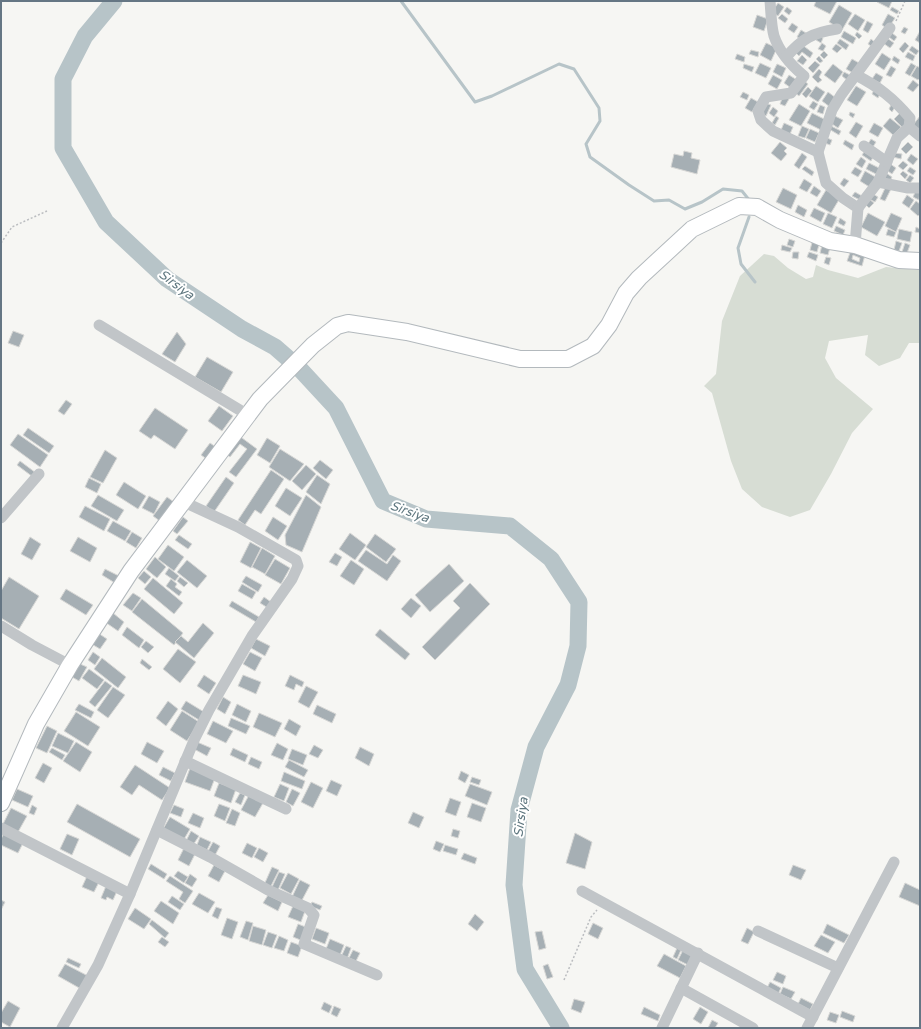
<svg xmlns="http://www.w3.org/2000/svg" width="921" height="1029" viewBox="0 0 921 1029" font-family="'Varela Round',sans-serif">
  <rect width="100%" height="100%" fill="#f6f6f3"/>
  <path fill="#d7ddd4" d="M 764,254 L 774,256 L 788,268 L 806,279 L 813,277 L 816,265 L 828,270 L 858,278 L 886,267 L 920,270 L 920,343 L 909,343 L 900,358 L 879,366 L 865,355 L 868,335 L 829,341 L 825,358 L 836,378 L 873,409 L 852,433 L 831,474 L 810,510 L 790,517 L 762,507 L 742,489 L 731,461 L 712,393 L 704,386 L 716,374 L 722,321 L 740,276 Z"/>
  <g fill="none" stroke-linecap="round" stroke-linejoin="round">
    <g stroke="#b7c4c8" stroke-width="3">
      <path d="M 401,1 L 475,102 L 492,96 L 559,64 L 574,69 L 599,108 L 600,121 L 586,144 L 590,157 L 629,185 L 654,201 L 669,200 L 685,209 L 702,202 L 723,189 L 742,191 L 750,201"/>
      <path d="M 749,217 L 738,248 L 741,264 L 755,282"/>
    </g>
    <path stroke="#b7c4c8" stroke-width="17" d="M 114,1 L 85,36 L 63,79 L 63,148 L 106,222 L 167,279 L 242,329 L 275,347 L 299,368 L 336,408 L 383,501 L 426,519 L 510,526 L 551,559 L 579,602 L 578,646 L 568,685 L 536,747 L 519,810 L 514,885 L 525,969 L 561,1028"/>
  </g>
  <g fill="#a6afb4" stroke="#d7d7d5" fill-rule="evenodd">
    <path d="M 816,1 L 837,1 L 830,14 L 814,6 Z"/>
    <path d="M 878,1 L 892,1 L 889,8 L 877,2 Z"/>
    <path d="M 778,3 L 784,7 L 778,16 L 772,12 Z"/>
    <path d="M 839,5 L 852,13 L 842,30 L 829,22 Z"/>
    <path d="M 787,7 L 792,11 L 789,15 L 784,11 Z"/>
    <path d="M 892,7 L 899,11 L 897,14 L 890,10 Z"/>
    <path d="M 782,14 L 788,19 L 785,23 L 778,18 Z"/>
    <path d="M 855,14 L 865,20 L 858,31 L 848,24 Z"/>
    <path d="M 888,14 L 895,18 L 888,29 L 882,25 Z"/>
    <path d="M 757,15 L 768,19 L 764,31 L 753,27 Z"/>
    <path d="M 867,21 L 873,24 L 868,33 L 863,30 Z"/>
    <path d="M 792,23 L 798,27 L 794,33 L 788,29 Z"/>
    <path d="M 904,27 L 908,29 L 905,34 L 901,32 Z"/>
    <path d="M 801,30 L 806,33 L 802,40 L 797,37 Z"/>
    <path d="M 844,31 L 856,38 L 853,44 L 841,37 Z"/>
    <path d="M 920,31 L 920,43 L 915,40 Z"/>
    <path d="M 857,32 L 862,36 L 859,39 L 855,35 Z"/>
    <path d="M 892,33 L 897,37 L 894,41 L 889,37 Z"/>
    <path d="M 818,36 L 823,38 L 821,43 L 816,40 Z"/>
    <path d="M 887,38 L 894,43 L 890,48 L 883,43 Z"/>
    <path d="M 840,39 L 849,45 L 846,50 L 837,43 Z"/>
    <path d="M 871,39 L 877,44 L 874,48 L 868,44 Z"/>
    <path d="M 905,42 L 909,46 L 903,53 L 899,49 Z"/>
    <path d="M 766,43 L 777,48 L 771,61 L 760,55 Z"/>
    <path d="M 822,43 L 826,46 L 823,51 L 818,49 Z"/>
    <path d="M 801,44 L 813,53 L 810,58 L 802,52 L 799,56 L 795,52 Z"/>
    <path d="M 836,44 L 842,48 L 837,53 L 832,49 Z"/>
    <path d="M 912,46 L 919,51 L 916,55 L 909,50 Z"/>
    <path d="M 751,50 L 759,52 L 758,57 L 749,54 Z"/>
    <path d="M 824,51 L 828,55 L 824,59 L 820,55 Z"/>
    <path d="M 908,52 L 915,56 L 913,61 L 905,57 Z"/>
    <path d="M 882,53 L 891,59 L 884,70 L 875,64 Z"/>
    <path d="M 737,54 L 745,57 L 744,62 L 735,59 Z"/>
    <path d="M 802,55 L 807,60 L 803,65 L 797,61 Z"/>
    <path d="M 819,56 L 823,61 L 820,63 L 816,59 Z"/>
    <path d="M 894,56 L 900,60 L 898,64 L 892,60 Z"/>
    <path d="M 852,59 L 859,63 L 853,73 L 846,69 Z"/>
    <path d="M 815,61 L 820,65 L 813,73 L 808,68 Z"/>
    <path d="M 760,63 L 771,68 L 766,78 L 755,73 Z"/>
    <path d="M 911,63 L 916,66 L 910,76 L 905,73 Z"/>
    <path d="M 744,64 L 754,67 L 752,72 L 743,68 Z"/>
    <path d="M 777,64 L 786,68 L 782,77 L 773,72 Z"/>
    <path d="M 833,64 L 843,72 L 835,83 L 824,75 Z"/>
    <path d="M 891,66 L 896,69 L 891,77 L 886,75 Z"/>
    <path d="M 917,66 L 920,68 L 920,78 L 918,80 L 911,76 Z"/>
    <path d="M 819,69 L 822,72 L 819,77 L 822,80 L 818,83 L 812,77 Z"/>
    <path d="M 844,72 L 850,75 L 847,80 L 842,76 Z"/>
    <path d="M 876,73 L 883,77 L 880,83 L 872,79 Z"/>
    <path d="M 773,75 L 782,80 L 777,89 L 768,84 Z"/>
    <path d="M 789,75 L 797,80 L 791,88 L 784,83 Z"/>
    <path d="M 803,80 L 808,84 L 799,96 L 793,91 Z"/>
    <path d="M 913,80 L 919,85 L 913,92 L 907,88 Z"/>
    <path d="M 816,86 L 825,92 L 818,102 L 809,96 Z"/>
    <path d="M 856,86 L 866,92 L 857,106 L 847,100 Z"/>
    <path d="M 808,87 L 812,91 L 806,98 L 802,94 Z"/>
    <path d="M 875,88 L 881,92 L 878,98 L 872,94 Z"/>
    <path d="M 743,92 L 749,95 L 747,100 L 740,97 Z"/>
    <path d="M 828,92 L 836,98 L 830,107 L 822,101 Z"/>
    <path d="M 783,96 L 789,99 L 785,106 L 780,104 Z"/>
    <path d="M 751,98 L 758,102 L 752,112 L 745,108 Z"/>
    <path d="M 813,101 L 818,104 L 814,110 L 809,107 Z"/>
    <path d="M 765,103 L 771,105 L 766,116 L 761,113 Z"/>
    <path d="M 799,104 L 810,111 L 801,126 L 789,120 Z"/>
    <path d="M 820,105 L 825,107 L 823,114 L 817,112 Z"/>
    <path d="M 891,105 L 895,107 L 892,112 L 889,109 Z"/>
    <path d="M 773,107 L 778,111 L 774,117 L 769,113 Z"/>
    <path d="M 850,112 L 855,114 L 853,118 L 849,115 Z"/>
    <path d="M 812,113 L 826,120 L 821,130 L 807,123 Z"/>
    <path d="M 900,113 L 908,122 L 902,127 L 894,119 Z"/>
    <path d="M 833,115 L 843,120 L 838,128 L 829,122 Z"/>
    <path d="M 776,116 L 779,118 L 775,125 L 772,123 Z"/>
    <path d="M 920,116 L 920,131 L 913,125 Z"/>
    <path d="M 890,118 L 901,127 L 893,135 L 883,126 Z"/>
    <path d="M 856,122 L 863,126 L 856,138 L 849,133 Z"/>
    <path d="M 784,123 L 793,127 L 790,134 L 781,130 Z"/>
    <path d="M 874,123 L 883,128 L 878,137 L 869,132 Z"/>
    <path d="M 802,126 L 809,129 L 805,138 L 798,136 Z"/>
    <path d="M 831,126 L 841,131 L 839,135 L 829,129 Z"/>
    <path d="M 810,129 L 819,133 L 815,142 L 806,138 Z"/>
    <path d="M 827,138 L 832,140 L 830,145 L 825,143 Z"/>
    <path d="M 871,139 L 876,142 L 871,150 L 866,147 Z"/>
    <path d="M 845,140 L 854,145 L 852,150 L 843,144 Z"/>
    <path d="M 780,142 L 787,148 L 784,151 L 787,154 L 781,161 L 771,153 Z"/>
    <path d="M 908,142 L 913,147 L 906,154 L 901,149 Z"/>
    <path d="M 684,151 L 692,153 L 691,158 L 700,160 L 697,174 L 671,167 L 674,154 L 683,156 Z"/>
    <path d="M 864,152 L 873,157 L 871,161 L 862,155 Z"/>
    <path d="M 802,153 L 807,157 L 799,169 L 794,165 Z"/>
    <path d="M 894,153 L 902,154 L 901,159 L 893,157 Z"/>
    <path d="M 911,154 L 918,159 L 913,165 L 907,160 Z"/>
    <path d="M 861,157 L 866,161 L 862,168 L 856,164 Z"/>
    <path d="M 903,161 L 908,165 L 903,170 L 898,166 Z"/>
    <path d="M 869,163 L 881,169 L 878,175 L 866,169 Z"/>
    <path d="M 889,163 L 896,168 L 892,174 L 885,169 Z"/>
    <path d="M 805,166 L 814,172 L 812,176 L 802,169 Z"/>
    <path d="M 855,167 L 862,171 L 858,177 L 851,173 Z"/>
    <path d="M 910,167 L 916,171 L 913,175 L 907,171 Z"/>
    <path d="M 865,171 L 877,178 L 871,188 L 860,181 Z"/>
    <path d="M 903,171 L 908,175 L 905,179 L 900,174 Z"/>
    <path d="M 886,173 L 892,177 L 890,181 L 884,177 Z"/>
    <path d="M 910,175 L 914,178 L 910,183 L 906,180 Z"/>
    <path d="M 844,178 L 849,181 L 844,187 L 840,184 Z"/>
    <path d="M 804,179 L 812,184 L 807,192 L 799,188 Z"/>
    <path d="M 814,186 L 821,191 L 817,197 L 810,193 Z"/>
    <path d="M 886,186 L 891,189 L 885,201 L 880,199 Z"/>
    <path d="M 783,188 L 797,195 L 791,209 L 776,202 Z"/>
    <path d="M 826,190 L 840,198 L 831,213 L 817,205 Z"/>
    <path d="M 916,190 L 920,192 L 919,200 L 913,197 Z"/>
    <path d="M 855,192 L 862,196 L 860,200 L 852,196 Z"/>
    <path d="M 873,194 L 878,197 L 875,202 L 869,199 Z"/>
    <path d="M 907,195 L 914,200 L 909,208 L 902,203 Z"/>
    <path d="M 868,198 L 874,203 L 869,208 L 864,203 Z"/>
    <path d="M 916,201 L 920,204 L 920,214 L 918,216 L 910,209 Z"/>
    <path d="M 798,205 L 807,210 L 804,217 L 795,212 Z"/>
    <path d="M 814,208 L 825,213 L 821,222 L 810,216 Z"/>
    <path d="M 828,213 L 837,217 L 832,228 L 823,224 Z"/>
    <path d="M 868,213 L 885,222 L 877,236 L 861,227 Z"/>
    <path d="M 891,213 L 902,218 L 896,232 L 885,226 Z"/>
    <path d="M 840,218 L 846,222 L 844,226 L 838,223 Z"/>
    <path d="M 836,226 L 845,230 L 843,235 L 834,231 Z"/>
    <path d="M 916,227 L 920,229 L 920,233 L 915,232 Z"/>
    <path d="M 888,229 L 896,232 L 894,237 L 886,235 Z"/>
    <path d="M 899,229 L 912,232 L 910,242 L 897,239 Z"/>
    <path d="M 789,239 L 795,241 L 793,247 L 787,245 Z"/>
    <path d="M 813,239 L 820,241 L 817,252 L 810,250 Z"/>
    <path d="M 823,241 L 831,244 L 828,255 L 820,253 Z"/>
    <path d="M 896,241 L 902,243 L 899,251 L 894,250 Z"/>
    <path d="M 905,243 L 910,245 L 907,253 L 902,252 Z"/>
    <path d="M 782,245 L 792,248 L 790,252 L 781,250 Z"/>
    <path d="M 851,250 L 865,255 L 862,266 L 847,261 ZM 853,255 L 860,258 L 859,262 L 852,259 Z"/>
    <path d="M 793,252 L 799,252 L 798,259 L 792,258 Z"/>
    <path d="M 809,252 L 818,255 L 816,261 L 807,257 Z"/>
    <path d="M 826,257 L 831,258 L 829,265 L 824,263 Z"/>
    <path d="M 13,331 L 24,335 L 19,347 L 8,343 Z"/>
    <path d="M 177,332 L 186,344 L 175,362 L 162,354 Z"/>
    <path d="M 207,357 L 233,372 L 221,392 L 195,377 Z"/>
    <path d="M 66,400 L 72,404 L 64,415 L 58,411 Z"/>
    <path d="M 219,406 L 233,416 L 222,431 L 208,421 Z"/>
    <path d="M 155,408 L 188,430 L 175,449 L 154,435 L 151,439 L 139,431 Z"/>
    <path d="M 28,428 L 54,446 L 49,453 L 23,435 Z"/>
    <path d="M 18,434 L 48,455 L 40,467 L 10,445 Z"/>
    <path d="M 238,435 L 257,449 L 236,477 L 229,472 L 247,449 L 240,444 L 230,457 L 225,453 Z"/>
    <path d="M 267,438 L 280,446 L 270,463 L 257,455 Z"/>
    <path d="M 210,443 L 220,450 L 211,462 L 201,455 Z"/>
    <path d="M 280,449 L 304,464 L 290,481 L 269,467 Z"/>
    <path d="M 105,450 L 117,458 L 103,483 L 90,477 Z"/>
    <path d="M 320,460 L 333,470 L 326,479 L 313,468 Z"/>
    <path d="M 20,461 L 36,473 L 33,477 L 17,465 Z"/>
    <path d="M 306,465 L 316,474 L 302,490 L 292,481 Z"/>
    <path d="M 271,470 L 284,479 L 261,514 L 255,510 L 245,525 L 238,520 Z"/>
    <path d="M 317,475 L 330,484 L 321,504 L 306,492 Z"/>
    <path d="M 226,477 L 234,483 L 214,512 L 206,506 Z"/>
    <path d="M 89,478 L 101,484 L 97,493 L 85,487 Z"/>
    <path d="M 124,482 L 146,496 L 138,509 L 116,495 Z"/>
    <path d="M 286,488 L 302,498 L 290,516 L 275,506 Z"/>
    <path d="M 98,495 L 124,510 L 117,521 L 91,506 Z"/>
    <path d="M 306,495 L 321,507 L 302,552 L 286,545 L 285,535 Z"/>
    <path d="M 149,496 L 160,502 L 154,514 L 142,508 Z"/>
    <path d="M 167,497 L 178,505 L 164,524 L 153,516 Z"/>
    <path d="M 85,506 L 110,519 L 104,531 L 79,517 Z"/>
    <path d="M 183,517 L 188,521 L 177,534 L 173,531 Z"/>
    <path d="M 273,517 L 287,526 L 278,540 L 265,531 Z"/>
    <path d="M 113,521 L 131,531 L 125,541 L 107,531 Z"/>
    <path d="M 132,532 L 142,538 L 136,548 L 126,542 Z"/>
    <path d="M 350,533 L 366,545 L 355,560 L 339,549 Z"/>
    <path d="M 375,534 L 396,549 L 386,562 L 366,547 Z"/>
    <path d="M 179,535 L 192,544 L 188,549 L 175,540 Z"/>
    <path d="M 30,537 L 41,544 L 32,560 L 21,554 Z"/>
    <path d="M 78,537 L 97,548 L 90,562 L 70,551 Z"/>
    <path d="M 250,542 L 261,548 L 251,568 L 240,562 Z"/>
    <path d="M 168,545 L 184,557 L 174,571 L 158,559 Z"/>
    <path d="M 262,548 L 275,556 L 265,574 L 252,567 Z"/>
    <path d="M 366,550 L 387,564 L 393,555 L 401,561 L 387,581 L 358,561 Z"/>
    <path d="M 335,553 L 342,557 L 337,566 L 329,562 Z"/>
    <path d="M 155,557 L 166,567 L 157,578 L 146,569 Z"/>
    <path d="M 275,559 L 290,568 L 281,584 L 265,575 Z"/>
    <path d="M 187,560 L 207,576 L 197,588 L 177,572 Z"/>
    <path d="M 351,560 L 364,569 L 354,585 L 340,576 Z"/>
    <path d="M 449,564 L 464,581 L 430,612 L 415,595 Z"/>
    <path d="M 169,568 L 179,576 L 175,581 L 165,574 Z"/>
    <path d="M 105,569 L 119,576 L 115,583 L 102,575 Z"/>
    <path d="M 144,571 L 151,577 L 145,584 L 138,578 Z"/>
    <path d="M 246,576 L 262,585 L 258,592 L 242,582 Z"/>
    <path d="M 9,577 L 39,596 L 19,629 L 1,618 L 1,591 Z"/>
    <path d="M 180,577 L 188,583 L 184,587 L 177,581 Z"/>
    <path d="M 153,578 L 183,603 L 174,614 L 144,589 Z"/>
    <path d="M 171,579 L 177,584 L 175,587 L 182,592 L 179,596 L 166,586 Z"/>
    <path d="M 470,583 L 490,604 L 435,660 L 422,647 L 460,608 L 453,601 Z"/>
    <path d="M 242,584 L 256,592 L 252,599 L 238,591 Z"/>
    <path d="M 66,589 L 93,605 L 86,615 L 60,599 Z"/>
    <path d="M 133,593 L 141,598 L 132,611 L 123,605 Z"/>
    <path d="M 264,597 L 271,602 L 268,608 L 260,603 Z"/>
    <path d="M 411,598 L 421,606 L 411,618 L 401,609 Z"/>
    <path d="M 142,599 L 183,633 L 174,645 L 132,612 Z"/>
    <path d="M 232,601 L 259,617 L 256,622 L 229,606 Z"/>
    <path d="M 113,613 L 124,622 L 118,631 L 105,622 Z"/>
    <path d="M 203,623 L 214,633 L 194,658 L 175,642 L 181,636 L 188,642 Z"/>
    <path d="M 127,627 L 144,640 L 139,648 L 122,635 Z"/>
    <path d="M 380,629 L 410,654 L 405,660 L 375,635 Z"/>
    <path d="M 98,633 L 107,639 L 100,649 L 90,643 Z"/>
    <path d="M 256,639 L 270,646 L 265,656 L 251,648 Z"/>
    <path d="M 146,641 L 154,647 L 148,653 L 141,647 Z"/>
    <path d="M 178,649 L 196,662 L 180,683 L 163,669 Z"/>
    <path d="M 93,652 L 100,657 L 95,665 L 88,660 Z"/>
    <path d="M 250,652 L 262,658 L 255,671 L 243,664 Z"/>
    <path d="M 102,658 L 126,677 L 118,688 L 94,669 Z"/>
    <path d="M 142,659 L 152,667 L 149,670 L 140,663 Z"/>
    <path d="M 80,664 L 87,667 L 79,681 L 72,677 Z"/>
    <path d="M 89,669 L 104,680 L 97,689 L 82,678 Z"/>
    <path d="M 204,675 L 216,683 L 209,694 L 197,686 Z"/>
    <path d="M 243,675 L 261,682 L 256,694 L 238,686 Z"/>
    <path d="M 290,675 L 304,682 L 302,687 L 296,684 L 294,690 L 285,686 Z"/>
    <path d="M 105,681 L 112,686 L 95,707 L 89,702 Z"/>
    <path d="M 306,686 L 318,692 L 309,708 L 298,702 Z"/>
    <path d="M 113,687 L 125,695 L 108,718 L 97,710 Z"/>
    <path d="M 223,697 L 231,702 L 225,714 L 217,709 Z"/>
    <path d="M 168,701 L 178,709 L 166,726 L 156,718 Z"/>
    <path d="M 186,701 L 204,712 L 199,720 L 181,709 Z"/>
    <path d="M 79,704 L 94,712 L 91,718 L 75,710 Z"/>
    <path d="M 237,704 L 251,711 L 246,722 L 232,715 Z"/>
    <path d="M 317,705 L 336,714 L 332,723 L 313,714 Z"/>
    <path d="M 182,711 L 199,722 L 187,741 L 170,730 Z"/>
    <path d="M 76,712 L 100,727 L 88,746 L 64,731 Z"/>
    <path d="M 259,713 L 282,723 L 275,737 L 253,727 Z"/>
    <path d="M 231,718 L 250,726 L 246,734 L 228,726 Z"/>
    <path d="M 289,719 L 301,726 L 296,736 L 284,729 Z"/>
    <path d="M 213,721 L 233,731 L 226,743 L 207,734 Z"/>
    <path d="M 47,726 L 57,731 L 47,753 L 36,748 Z"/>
    <path d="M 58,733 L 74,741 L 68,753 L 52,746 Z"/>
    <path d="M 76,742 L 92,752 L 80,772 L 63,761 Z"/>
    <path d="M 147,742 L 164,751 L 157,763 L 141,754 Z"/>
    <path d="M 197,742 L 211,748 L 207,756 L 194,749 Z"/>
    <path d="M 277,743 L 288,749 L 283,760 L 271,755 Z"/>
    <path d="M 314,745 L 323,750 L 318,758 L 309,754 Z"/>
    <path d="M 360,747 L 374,754 L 369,766 L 355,758 Z"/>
    <path d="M 52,748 L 65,755 L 62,760 L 49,752 Z"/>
    <path d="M 233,748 L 248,755 L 245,762 L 230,755 Z"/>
    <path d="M 292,749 L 307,755 L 303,765 L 288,759 Z"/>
    <path d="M 251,757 L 262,762 L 259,769 L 248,764 Z"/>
    <path d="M 289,760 L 308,770 L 304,777 L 285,767 Z"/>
    <path d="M 43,763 L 52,768 L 44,783 L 35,778 Z"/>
    <path d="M 135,765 L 170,788 L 162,800 L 139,785 L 132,795 L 120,787 Z"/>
    <path d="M 163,767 L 175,773 L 171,781 L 159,775 Z"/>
    <path d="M 190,768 L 215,778 L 210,791 L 185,782 Z"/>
    <path d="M 461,771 L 469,775 L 465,783 L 458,779 Z"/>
    <path d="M 284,772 L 305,781 L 302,789 L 281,781 Z"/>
    <path d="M 472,777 L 481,780 L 479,785 L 470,782 Z"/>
    <path d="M 331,780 L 342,785 L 337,796 L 326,791 Z"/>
    <path d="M 311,782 L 323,788 L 313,808 L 301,802 Z"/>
    <path d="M 219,783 L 236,789 L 231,803 L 214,796 Z"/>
    <path d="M 280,784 L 289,788 L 284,801 L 274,797 Z"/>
    <path d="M 470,784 L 492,792 L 487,805 L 465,796 Z"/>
    <path d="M 17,789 L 33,796 L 28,807 L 12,800 Z"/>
    <path d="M 292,789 L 300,793 L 293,806 L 286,802 Z"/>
    <path d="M 240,793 L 245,795 L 241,805 L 235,802 Z"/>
    <path d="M 249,795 L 263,803 L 255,817 L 241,810 Z"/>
    <path d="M 450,798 L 461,802 L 456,816 L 445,812 Z"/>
    <path d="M 472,803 L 486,808 L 481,822 L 467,817 Z"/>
    <path d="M 77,804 L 140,839 L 130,857 L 67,822 Z"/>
    <path d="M 219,804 L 230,808 L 225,821 L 214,816 Z"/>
    <path d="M 32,805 L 37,808 L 34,815 L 29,813 Z"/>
    <path d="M 174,805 L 184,809 L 181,817 L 170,813 Z"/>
    <path d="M 11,808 L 27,816 L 18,832 L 3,824 Z"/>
    <path d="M 232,809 L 240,813 L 235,826 L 226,823 Z"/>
    <path d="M 413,812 L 424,817 L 419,828 L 408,823 Z"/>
    <path d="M 193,813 L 204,818 L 200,828 L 188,823 Z"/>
    <path d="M 170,817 L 190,829 L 183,841 L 163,829 Z"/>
    <path d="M 453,829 L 460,831 L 458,838 L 451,836 Z"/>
    <path d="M 191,831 L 199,836 L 193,845 L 186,841 Z"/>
    <path d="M 4,833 L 23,843 L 18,853 L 1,845 L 1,839 Z"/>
    <path d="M 575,833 L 592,842 L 585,869 L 566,863 Z"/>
    <path d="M 67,834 L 79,839 L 72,855 L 60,849 Z"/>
    <path d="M 200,837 L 211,842 L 207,850 L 197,845 Z"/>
    <path d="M 436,841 L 444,844 L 440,852 L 433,849 Z"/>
    <path d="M 213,842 L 220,846 L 214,857 L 207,853 Z"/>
    <path d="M 247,843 L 257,848 L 252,858 L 242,853 Z"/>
    <path d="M 445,845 L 458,849 L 456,855 L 443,851 Z"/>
    <path d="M 184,848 L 195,854 L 189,866 L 178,860 Z"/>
    <path d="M 259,848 L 268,853 L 263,862 L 254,857 Z"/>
    <path d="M 464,853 L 477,858 L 475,864 L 461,859 Z"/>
    <path d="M 151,864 L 167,874 L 164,879 L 148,869 Z"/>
    <path d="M 214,865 L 225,871 L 219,882 L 208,876 Z"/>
    <path d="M 793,865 L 806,870 L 801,880 L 789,875 Z"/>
    <path d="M 272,867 L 279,870 L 270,888 L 264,885 Z"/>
    <path d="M 178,871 L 188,877 L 184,883 L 174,876 Z"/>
    <path d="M 279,872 L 285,874 L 278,890 L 272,887 Z"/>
    <path d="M 288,873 L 299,879 L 291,894 L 280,888 Z"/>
    <path d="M 88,874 L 100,880 L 94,892 L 82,887 Z"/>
    <path d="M 190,874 L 197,879 L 192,887 L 185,883 Z"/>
    <path d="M 170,876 L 193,891 L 185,903 L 179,899 L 183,892 L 166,881 Z"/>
    <path d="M 300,880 L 310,885 L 301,902 L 292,897 Z"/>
    <path d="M 905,883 L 920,890 L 920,906 L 899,897 Z"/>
    <path d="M 106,886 L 117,891 L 113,900 L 107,897 L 106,900 L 101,898 Z"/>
    <path d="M 199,893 L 215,902 L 208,913 L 192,904 Z"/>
    <path d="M 268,895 L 282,902 L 278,911 L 263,903 Z"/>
    <path d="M 172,896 L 184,904 L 180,910 L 168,902 Z"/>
    <path d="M 1,900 L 5,902 L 1,910 Z"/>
    <path d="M 161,901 L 179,913 L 173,924 L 154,911 Z"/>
    <path d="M 312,902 L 322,906 L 320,910 L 310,906 Z"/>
    <path d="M 293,906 L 305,911 L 301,922 L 288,917 Z"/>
    <path d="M 216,907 L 222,909 L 218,919 L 212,916 Z"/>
    <path d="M 135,908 L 151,919 L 144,929 L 128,919 Z"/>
    <path d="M 475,914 L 484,922 L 477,931 L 468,924 Z"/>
    <path d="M 227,918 L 238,922 L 232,939 L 221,935 Z"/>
    <path d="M 152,920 L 169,933 L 165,938 L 149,924 Z"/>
    <path d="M 246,921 L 253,923 L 248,940 L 240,937 Z"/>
    <path d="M 593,923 L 603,928 L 598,939 L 588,934 Z"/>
    <path d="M 298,924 L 308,928 L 303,941 L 293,937 Z"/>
    <path d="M 827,924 L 849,935 L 844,943 L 823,933 Z"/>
    <path d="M 253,926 L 266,930 L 262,945 L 249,941 Z"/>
    <path d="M 316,928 L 329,933 L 325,944 L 312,939 Z"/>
    <path d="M 747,928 L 754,932 L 748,944 L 741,941 Z"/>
    <path d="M 542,931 L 546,948 L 539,950 L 535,932 Z"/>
    <path d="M 268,932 L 277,935 L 272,948 L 263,945 Z"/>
    <path d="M 821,935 L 835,942 L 828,953 L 814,946 Z"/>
    <path d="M 279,936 L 288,940 L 284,951 L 274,948 Z"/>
    <path d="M 162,937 L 169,942 L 165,947 L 158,942 Z"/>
    <path d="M 330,939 L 344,945 L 340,955 L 326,949 Z"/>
    <path d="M 291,942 L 302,946 L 298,957 L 287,953 Z"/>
    <path d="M 346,946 L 351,948 L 347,959 L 341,957 Z"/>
    <path d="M 677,948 L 681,950 L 677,959 L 673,957 Z"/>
    <path d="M 353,950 L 360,953 L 356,961 L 349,958 Z"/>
    <path d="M 683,950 L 693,955 L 688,965 L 678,960 Z"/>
    <path d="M 664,954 L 686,966 L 680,978 L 657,966 Z"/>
    <path d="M 68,958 L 81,964 L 79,968 L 66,962 Z"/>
    <path d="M 65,964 L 88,976 L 81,989 L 58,976 Z"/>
    <path d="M 548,964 L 553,977 L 547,979 L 543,966 Z"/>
    <path d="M 777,972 L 786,976 L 783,984 L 773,980 Z"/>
    <path d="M 770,982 L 781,988 L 778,994 L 767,988 Z"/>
    <path d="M 783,987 L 795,992 L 791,999 L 780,994 Z"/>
    <path d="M 801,998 L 813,1004 L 810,1010 L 798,1004 Z"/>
    <path d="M 574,999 L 585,1002 L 581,1013 L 571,1009 Z"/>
    <path d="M 8,1001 L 20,1008 L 10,1027 L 1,1022 L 1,1013 Z"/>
    <path d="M 324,1002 L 332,1006 L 329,1013 L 321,1009 Z"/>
    <path d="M 334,1006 L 341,1009 L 337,1017 L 331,1014 Z"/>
    <path d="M 644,1007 L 660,1015 L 658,1021 L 641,1014 Z"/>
    <path d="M 700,1007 L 708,1012 L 701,1024 L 693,1019 Z"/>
    <path d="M 842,1011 L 855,1016 L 853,1022 L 840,1017 Z"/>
    <path d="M 830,1012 L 839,1015 L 836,1023 L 827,1020 Z"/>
    <path d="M 712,1020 L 718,1023 L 715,1028 L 708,1028 Z"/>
  </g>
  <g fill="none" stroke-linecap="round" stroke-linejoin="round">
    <g stroke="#b3b9bd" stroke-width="18">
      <path id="secondary" d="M 1,803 L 36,724 L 70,665 L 131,571 L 260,399 L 313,345 L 337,326 L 348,323 L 407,332 L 520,359 L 568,359 L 593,346 L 609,325 L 626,293 L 639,278 L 692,229 L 739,206 L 757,207 L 780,220 L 830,241 L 855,245 L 899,260 L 920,261"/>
    </g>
    <g stroke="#bbbdc0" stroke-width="1.5" stroke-dasharray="2 2" stroke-linecap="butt">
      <path d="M 896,21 L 905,1"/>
      <path d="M 1,243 L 12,227 L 47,211"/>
      <path d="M 564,980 L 591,917 L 597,910"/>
    </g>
    <g stroke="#c1c5c8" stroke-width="11">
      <path d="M 770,1 C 771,12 771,25 774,36 C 779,51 792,66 804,76 L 791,93 L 766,97 L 758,111 L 761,120 L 773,131 L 818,152 L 826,183 L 843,198 L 858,208 L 855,245"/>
      <path d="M 786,57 C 803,38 812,33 837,29"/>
      <path d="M 856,75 C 879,87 893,98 910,118 L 909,127 L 897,138 L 878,182 L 858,208"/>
      <path d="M 909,127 L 920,136"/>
      <path d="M 864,146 L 887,162"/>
      <path d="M 818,152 L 832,110 L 841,95 L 890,28"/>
      <path d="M 878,182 L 908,188 L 920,188"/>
      <path d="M 99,325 L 248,415"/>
      <path d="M 1,518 L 39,474"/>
      <path d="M 1,626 L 32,645 L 70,665"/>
      <path d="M 185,761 L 286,809"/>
      <path d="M 1,828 L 130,894"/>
      <path d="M 157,830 L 210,857 L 268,890 L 308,908 L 314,915 L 304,944 L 377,975"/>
      <path d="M 582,891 L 813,1017"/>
      <path d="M 758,931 L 838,968"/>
      <path d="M 681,988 L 753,1028"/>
      <path d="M 62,1028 L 98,965 L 130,894 L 195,738 L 209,710 L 252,636 L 292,579 L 298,566 L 296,560 L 238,527 L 184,502"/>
      <path d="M 662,1028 L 698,953"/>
      <path d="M 807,1028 L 894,862"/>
    </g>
    <use href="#secondary" stroke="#fff" stroke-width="16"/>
  </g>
  <g text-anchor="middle" stroke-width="4" stroke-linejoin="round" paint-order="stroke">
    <g font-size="13" font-style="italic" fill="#607880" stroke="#fff">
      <text transform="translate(177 284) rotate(37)" y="5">Sirsiya</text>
      <text transform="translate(410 511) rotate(20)" y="5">Sirsiya</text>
      <text transform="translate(520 817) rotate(-82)" y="5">Sirsiya</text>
    </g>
  </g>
  <rect width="921" height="1029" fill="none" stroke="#657684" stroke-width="4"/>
</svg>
